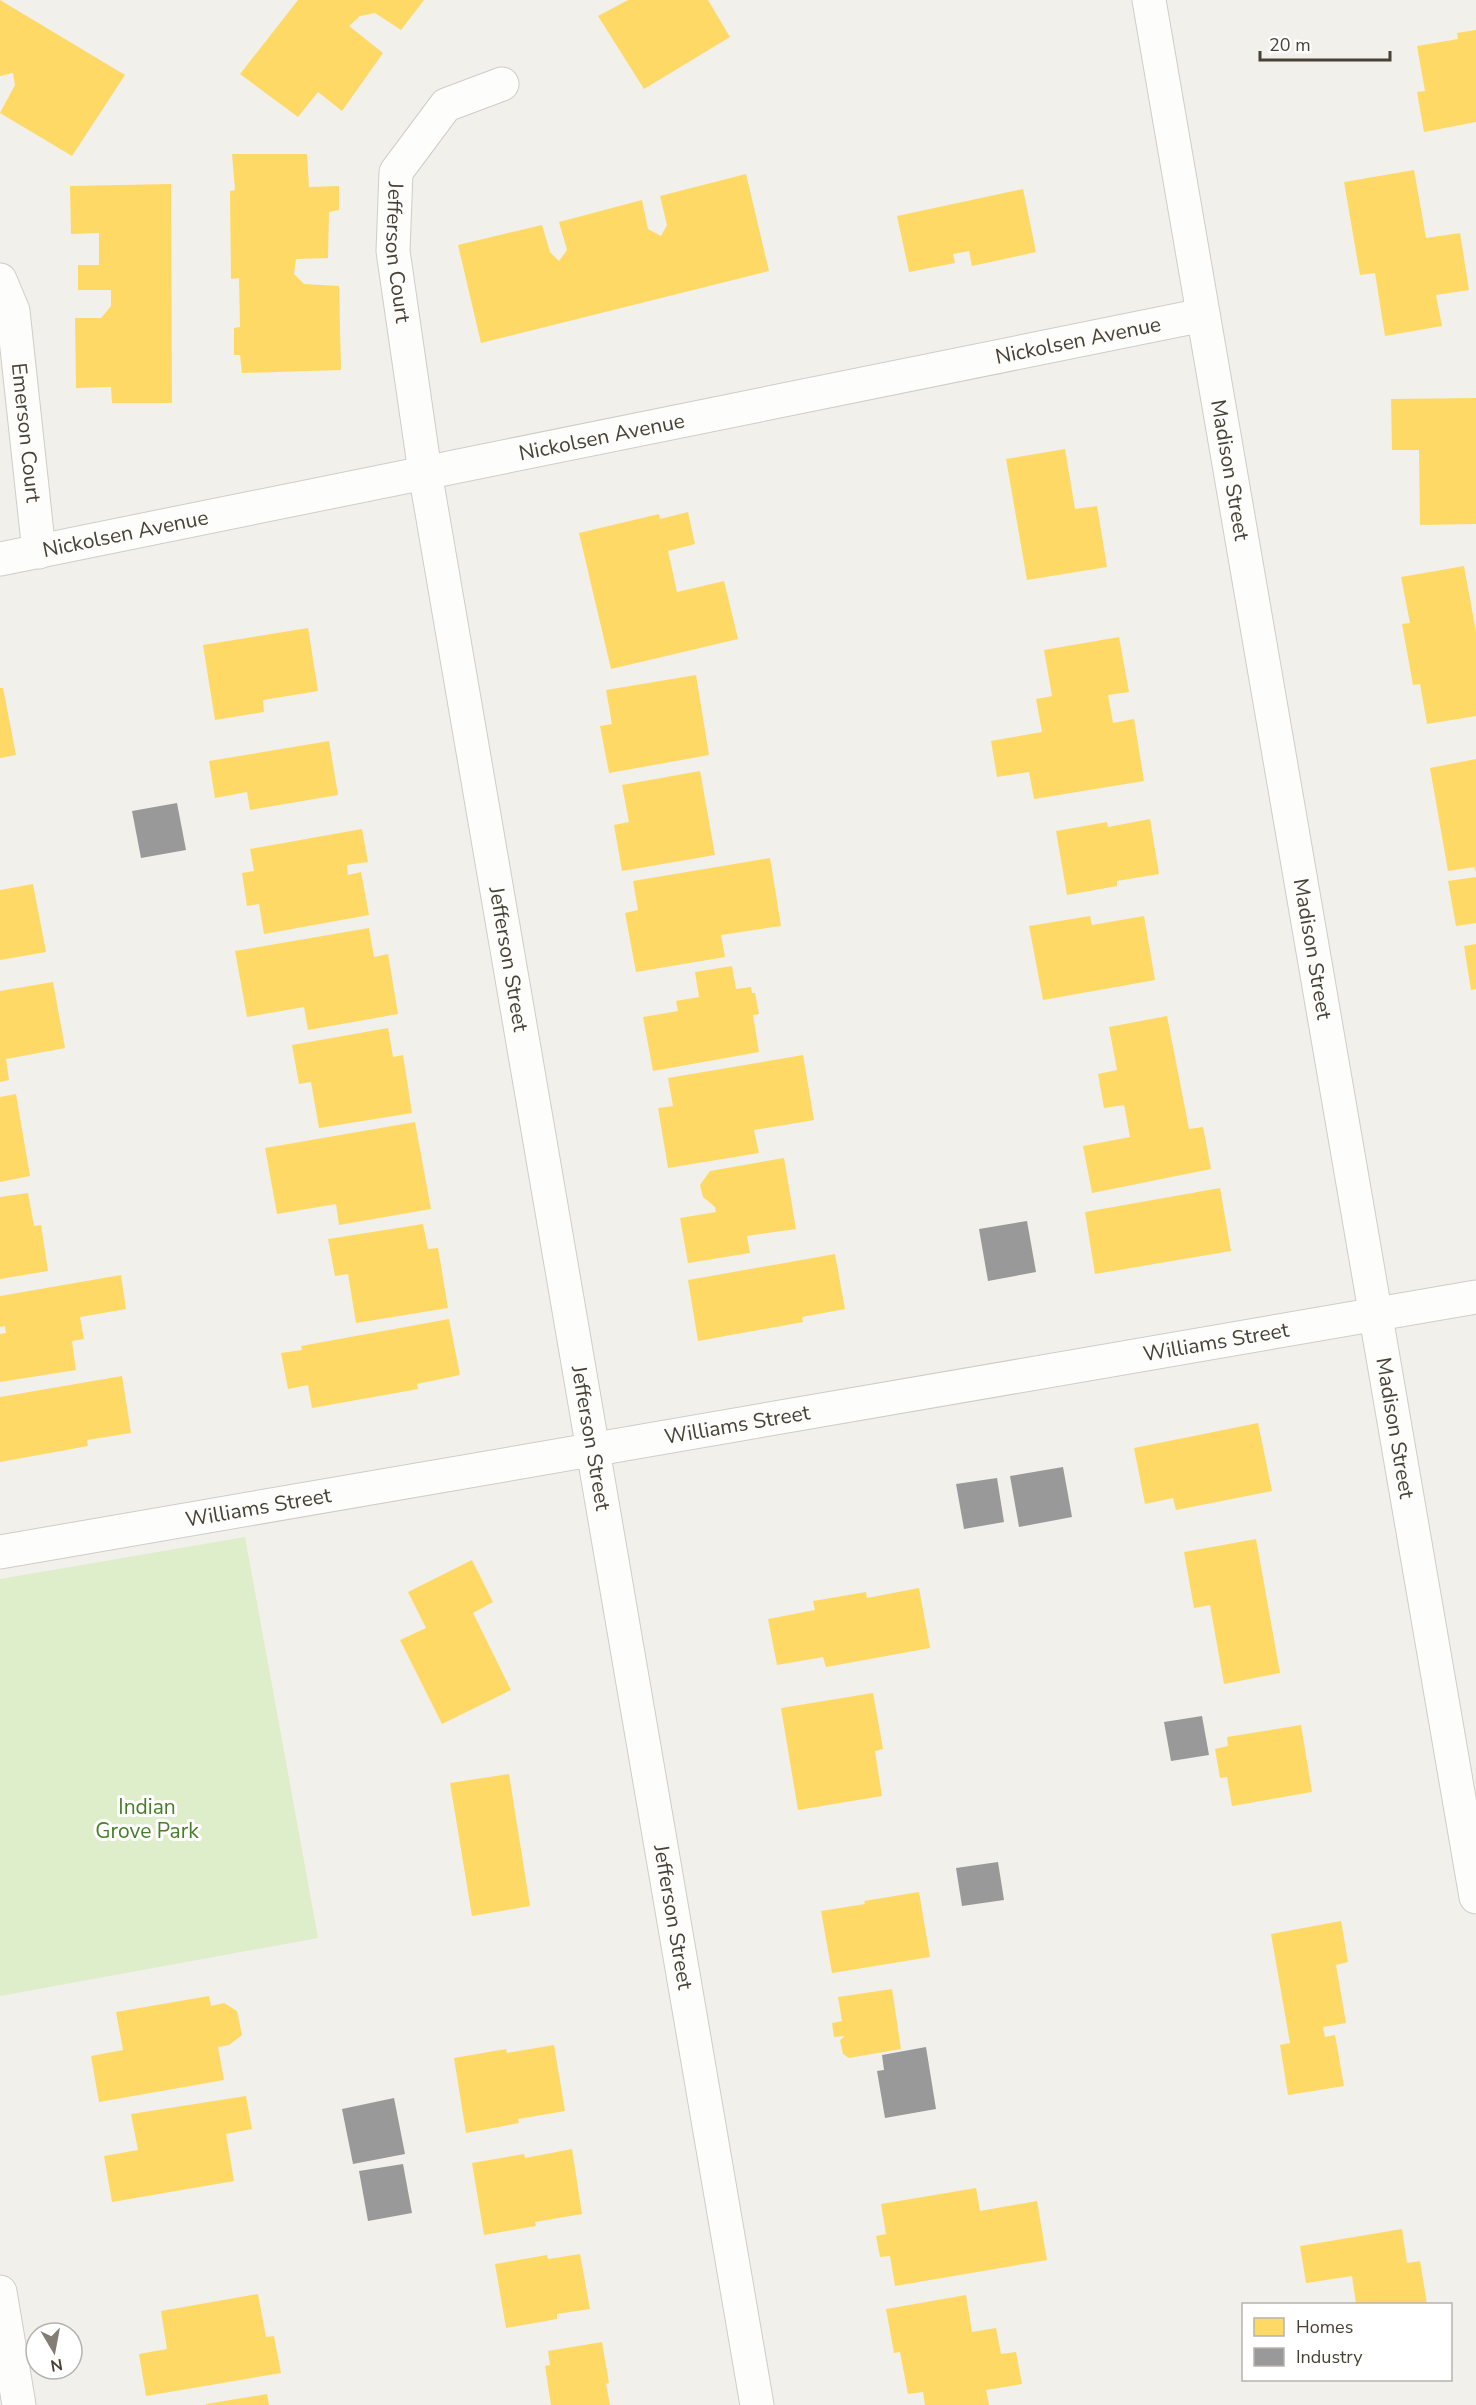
<svg xmlns="http://www.w3.org/2000/svg" width="1476" height="2405" viewBox="0 0 1476 2405" font-family="'Nunito Sans',sans-serif">
  <rect width="100%" height="100%" fill="#f1f0eb"/>
  <path fill="#deedca" d="M 245,1537 L 318,1938 L 0,1996 L 0,1579 Z"/>
  <g fill="#ffd966">
    <path d="M 0,0 L 125,75 L 72,156 L 0,113 L 15,85 L 13,73 L 0,76 Z"/>
    <path d="M 298,0 L 424,0 L 401,30 L 375,13 L 360,16 L 349,26 L 383,53 L 342,111 L 318,92 L 298,117 L 240,74 Z"/>
    <path d="M 628,0 L 708,0 L 730,37 L 644,89 L 598,16 Z"/>
    <path d="M 1476,30 L 1476,122 L 1424,132 L 1417,92 L 1425,91 L 1417,46 L 1458,39 L 1457,33 Z"/>
    <path d="M 232,154 L 307,154 L 309,187 L 339,186 L 339,210 L 329,212 L 328,258 L 296,259 L 294,274 L 304,284 L 339,286 L 341,370 L 242,373 L 240,355 L 234,355 L 234,328 L 240,327 L 239,278 L 231,279 L 230,191 L 235,190 Z"/>
    <path d="M 1414,170 L 1426,238 L 1460,233 L 1469,290 L 1436,295 L 1442,326 L 1385,336 L 1375,273 L 1360,275 L 1344,182 Z"/>
    <path d="M 746,174 L 769,271 L 481,343 L 458,245 L 542,225 L 550,252 L 559,261 L 567,250 L 559,222 L 642,200 L 648,229 L 661,236 L 667,225 L 660,196 Z"/>
    <path d="M 171,184 L 172,403 L 112,403 L 111,387 L 76,388 L 75,318 L 101,318 L 111,306 L 111,290 L 78,290 L 78,265 L 99,265 L 99,233 L 71,234 L 70,186 Z"/>
    <path d="M 1023,189 L 1036,252 L 972,266 L 969,251 L 953,254 L 955,263 L 909,272 L 897,216 Z"/>
    <path d="M 1476,398 L 1476,524 L 1420,525 L 1419,450 L 1392,450 L 1391,399 Z"/>
    <path d="M 1065,449 L 1075,509 L 1097,506 L 1107,567 L 1027,580 L 1006,459 Z"/>
    <path d="M 688,512 L 695,544 L 668,551 L 677,592 L 724,581 L 738,639 L 611,669 L 579,533 L 659,514 L 660,519 Z"/>
    <path d="M 1464,566 L 1476,632 L 1476,716 L 1427,724 L 1420,684 L 1413,685 L 1402,624 L 1410,623 L 1401,577 Z"/>
    <path d="M 308,628 L 318,691 L 263,700 L 264,712 L 215,720 L 203,645 Z"/>
    <path d="M 1119,637 L 1129,692 L 1108,695 L 1113,723 L 1134,719 L 1144,781 L 1034,799 L 1029,772 L 997,777 L 991,741 L 1042,732 L 1036,699 L 1052,696 L 1044,650 Z"/>
    <path d="M 696,675 L 709,755 L 609,773 L 600,726 L 612,724 L 606,690 Z"/>
    <path d="M 0,688 L 3,688 L 16,755 L 0,758 Z"/>
    <path d="M 329,741 L 338,795 L 250,810 L 247,792 L 215,798 L 209,761 Z"/>
    <path d="M 1476,759 L 1476,872 L 1474,867 L 1448,871 L 1430,768 Z"/>
    <path d="M 700,771 L 715,855 L 622,871 L 614,825 L 629,822 L 622,785 Z"/>
    <path d="M 1150,819 L 1159,874 L 1117,881 L 1117,886 L 1067,895 L 1056,831 L 1107,822 L 1108,827 Z"/>
    <path d="M 362,829 L 368,862 L 347,865 L 348,875 L 361,872 L 369,915 L 264,934 L 259,904 L 247,906 L 242,873 L 254,871 L 250,849 Z"/>
    <path d="M 770,858 L 781,926 L 721,935 L 725,957 L 636,972 L 625,913 L 638,910 L 633,881 Z"/>
    <path d="M 1476,877 L 1476,923 L 1456,926 L 1448,881 Z"/>
    <path d="M 33,884 L 46,952 L 0,960 L 0,890 Z"/>
    <path d="M 1090,916 L 1092,925 L 1144,916 L 1155,980 L 1043,1000 L 1029,926 Z"/>
    <path d="M 369,928 L 374,957 L 388,954 L 398,1014 L 308,1030 L 304,1007 L 247,1017 L 235,951 Z"/>
    <path d="M 1476,944 L 1476,989 L 1471,990 L 1464,946 Z"/>
    <path d="M 732,966 L 736,989 L 751,987 L 752,993 L 755,993 L 759,1014 L 753,1015 L 759,1052 L 653,1071 L 643,1017 L 678,1011 L 676,1001 L 699,997 L 695,972 Z"/>
    <path d="M 53,982 L 65,1048 L 6,1059 L 9,1080 L 0,1082 L 0,991 Z"/>
    <path d="M 1167,1016 L 1189,1129 L 1203,1127 L 1211,1169 L 1092,1193 L 1083,1146 L 1130,1137 L 1124,1105 L 1104,1108 L 1098,1074 L 1117,1070 L 1109,1027 Z"/>
    <path d="M 388,1028 L 393,1057 L 403,1055 L 412,1113 L 319,1128 L 311,1082 L 299,1084 L 292,1045 Z"/>
    <path d="M 803,1055 L 814,1120 L 754,1130 L 759,1153 L 668,1168 L 658,1108 L 673,1106 L 668,1078 Z"/>
    <path d="M 16,1094 L 30,1176 L 0,1182 L 0,1097 Z"/>
    <path d="M 415,1122 L 431,1209 L 339,1225 L 336,1204 L 277,1214 L 265,1148 Z"/>
    <path d="M 784,1158 L 796,1229 L 747,1236 L 750,1253 L 688,1263 L 680,1218 L 716,1212 L 715,1207 L 703,1197 L 700,1185 L 710,1171 Z"/>
    <path d="M 1220,1188 L 1231,1251 L 1095,1274 L 1085,1212 Z"/>
    <path d="M 28,1193 L 34,1226 L 41,1225 L 48,1271 L 0,1279 L 0,1197 Z"/>
    <path d="M 423,1224 L 428,1249 L 438,1248 L 448,1308 L 356,1323 L 348,1274 L 335,1276 L 328,1239 Z"/>
    <path d="M 835,1254 L 845,1309 L 802,1317 L 803,1322 L 698,1341 L 688,1280 Z"/>
    <path d="M 121,1275 L 126,1309 L 80,1317 L 84,1339 L 72,1341 L 76,1370 L 0,1382 L 0,1334 L 6,1333 L 5,1326 L 0,1327 L 0,1296 Z"/>
    <path d="M 449,1319 L 460,1375 L 417,1384 L 418,1389 L 312,1408 L 308,1385 L 288,1389 L 281,1353 L 302,1350 L 301,1346 Z"/>
    <path d="M 122,1376 L 131,1433 L 87,1440 L 88,1446 L 0,1462 L 0,1397 Z"/>
    <path d="M 1258,1423 L 1272,1491 L 1176,1510 L 1173,1498 L 1145,1504 L 1134,1448 Z"/>
    <path d="M 1256,1539 L 1280,1673 L 1224,1684 L 1210,1605 L 1194,1608 L 1184,1552 Z"/>
    <path d="M 472,1560 L 493,1602 L 473,1613 L 511,1690 L 442,1724 L 400,1640 L 426,1628 L 408,1592 Z"/>
    <path d="M 919,1588 L 930,1648 L 826,1667 L 823,1657 L 777,1665 L 768,1619 L 815,1610 L 813,1601 L 866,1592 L 867,1598 Z"/>
    <path d="M 873,1693 L 883,1749 L 875,1751 L 882,1796 L 798,1810 L 781,1708 Z"/>
    <path d="M 1301,1725 L 1312,1792 L 1232,1806 L 1227,1777 L 1220,1778 L 1215,1749 L 1228,1746 L 1227,1737 Z"/>
    <path d="M 509,1774 L 530,1906 L 472,1916 L 450,1783 Z"/>
    <path d="M 919,1892 L 930,1957 L 832,1973 L 821,1911 L 865,1904 L 864,1901 Z"/>
    <path d="M 1341,1921 L 1348,1962 L 1336,1965 L 1346,2023 L 1323,2027 L 1325,2037 L 1335,2035 L 1344,2086 L 1288,2095 L 1280,2045 L 1290,2043 L 1271,1934 Z"/>
    <path d="M 892,1989 L 901,2049 L 849,2058 L 843,2054 L 840,2040 L 845,2036 L 834,2037 L 832,2023 L 842,2021 L 838,1997 Z"/>
    <path d="M 209,1996 L 211,2006 L 224,2003 L 237,2011 L 242,2035 L 229,2045 L 218,2047 L 224,2080 L 99,2102 L 91,2056 L 123,2050 L 116,2012 Z"/>
    <path d="M 554,2045 L 565,2111 L 518,2119 L 519,2123 L 466,2133 L 454,2058 L 506,2049 L 507,2053 Z"/>
    <path d="M 246,2096 L 252,2129 L 226,2134 L 234,2181 L 112,2202 L 104,2156 L 138,2150 L 131,2114 Z"/>
    <path d="M 572,2149 L 582,2214 L 535,2222 L 536,2226 L 484,2235 L 472,2163 L 524,2154 L 525,2158 Z"/>
    <path d="M 976,2188 L 980,2211 L 1037,2201 L 1047,2260 L 895,2286 L 890,2256 L 880,2257 L 876,2236 L 886,2234 L 881,2204 Z"/>
    <path d="M 1402,2229 L 1407,2263 L 1420,2261 L 1427,2304 L 1356,2304 L 1352,2276 L 1306,2283 L 1300,2246 Z"/>
    <path d="M 580,2254 L 590,2309 L 557,2314 L 557,2319 L 506,2328 L 495,2264 L 547,2255 L 548,2259 Z"/>
    <path d="M 258,2294 L 266,2337 L 274,2336 L 281,2373 L 146,2396 L 139,2354 L 167,2349 L 161,2311 Z"/>
    <path d="M 966,2295 L 972,2332 L 996,2328 L 1001,2354 L 1016,2352 L 1022,2384 L 986,2390 L 989,2405 L 925,2405 L 923,2392 L 908,2394 L 900,2352 L 894,2353 L 886,2309 Z"/>
    <path d="M 602,2342 L 609,2383 L 606,2384 L 610,2405 L 551,2405 L 545,2366 L 550,2365 L 548,2351 Z"/>
    <path d="M 267,2394 L 269,2405 L 206,2405 L 206,2404 Z"/>
  </g>
  <g fill="#999">
    <path d="M 177,803 L 186,850 L 141,858 L 132,811 Z"/>
    <path d="M 1027,1221 L 1036,1272 L 988,1281 L 979,1229 Z"/>
    <path d="M 1063,1467 L 1072,1517 L 1019,1527 L 1010,1476 Z"/>
    <path d="M 997,1478 L 1004,1522 L 964,1529 L 956,1484 Z"/>
    <path d="M 1202,1716 L 1209,1755 L 1171,1761 L 1164,1722 Z"/>
    <path d="M 998,1862 L 1004,1900 L 962,1906 L 956,1868 Z"/>
    <path d="M 926,2047 L 936,2109 L 885,2118 L 877,2071 L 884,2070 L 882,2055 Z"/>
    <path d="M 394,2098 L 405,2154 L 353,2164 L 342,2109 Z"/>
    <path d="M 403,2164 L 412,2213 L 368,2221 L 359,2171 Z"/>
  </g>
  <g fill="none" stroke-linecap="round" stroke-linejoin="round">
    <g stroke="#cfcdc8" stroke-width="35">
      <g id="street">
        <path id="s1" d="M 1149,0 L 1476,1897"/>
        <path id="s2" d="M 502,84 L 446,105 L 396,172 L 393,251 L 425,472 L 757,2405"/>
        <path id="s3" d="M 0,280 L 13,311 L 39,552"/>
        <path id="s4" d="M 0,559 L 1203,315"/>
        <path id="s5" d="M 0,1552 L 1476,1297"/>
        <path d="M 0,2292 L 19,2405"/>
      </g>
    </g>
    <use href="#street" stroke="#fdfdfc" stroke-width="33"/>
  </g>
  <g text-anchor="middle" stroke-width="6" stroke-linejoin="round" paint-order="stroke">
    <g font-size="21" fill="#484136" stroke="#fff">
      <text dy="7" stroke="none"><textPath href="#s2" startOffset="224">Jefferson Court</textPath></text>
      <text dy="7" stroke="none"><textPath href="#s4" startOffset="1100">Nickolsen Avenue</textPath></text>
      <text dy="7" stroke="none"><textPath href="#s3" startOffset="156">Emerson Court</textPath></text>
      <text dy="7" stroke="none"><textPath href="#s4" startOffset="614">Nickolsen Avenue</textPath></text>
      <text dy="7" stroke="none"><textPath href="#s1" startOffset="477">Madison Street</textPath></text>
      <text dy="7" stroke="none"><textPath href="#s4" startOffset="128">Nickolsen Avenue</textPath></text>
      <text dy="7" stroke="none"><textPath href="#s1" startOffset="963">Madison Street</textPath></text>
      <text dy="7" stroke="none"><textPath href="#s2" startOffset="940">Jefferson Street</textPath></text>
      <text dy="7" stroke="none"><textPath href="#s5" startOffset="1234">Williams Street</textPath></text>
      <text dy="7" stroke="none"><textPath href="#s5" startOffset="748">Williams Street</textPath></text>
      <text dy="7" stroke="none"><textPath href="#s1" startOffset="1449">Madison Street</textPath></text>
      <text dy="7" stroke="none"><textPath href="#s2" startOffset="1426">Jefferson Street</textPath></text>
      <text dy="7" stroke="none"><textPath href="#s5" startOffset="262">Williams Street</textPath></text>
      <text dy="7" stroke="none"><textPath href="#s2" startOffset="1912">Jefferson Street</textPath></text>
    </g>
    <g font-size="21" fill="#467d26" stroke="#fff">
      <text x="147" y="1814">Indian<tspan x="147" dy="24">Grove Park</tspan></text>
    </g>
  </g>
  <rect x="1242" y="2303" width="210" height="78" fill="#ffffff" stroke="#b6b3af" stroke-width="1.5"/>
  <rect x="1254" y="2318" width="30" height="18" fill="#ffd966" stroke="#b6b3af" stroke-width="1.5"/>
  <text x="1296" y="2333" font-size="18" fill="#484136">Homes</text>
  <rect x="1254" y="2348" width="30" height="18" fill="#999999" stroke="#b6b3af" stroke-width="1.5"/>
  <text x="1296" y="2363" font-size="18" fill="#484136">Industry</text>
  <g transform="translate(54 2351) rotate(170)"><circle r="28" fill="#ffffff" stroke="#b6b3af" stroke-width="1.5"/>
  <path d="M0-4.5L10 22L0 15L-10 22Z" fill="#837e75"/>
  <text y="-9" font-size="16" font-weight="bold" text-anchor="middle" fill="#484136">N</text>
  </g>
  <path d="M1260 51v9h130v-9" fill="none" stroke="#484136" stroke-width="3"/>
  <text x="1269" y="51" font-size="18" fill="#484136" stroke="#ffffff" stroke-width="4.5" paint-order="stroke">20 m</text>
</svg>
